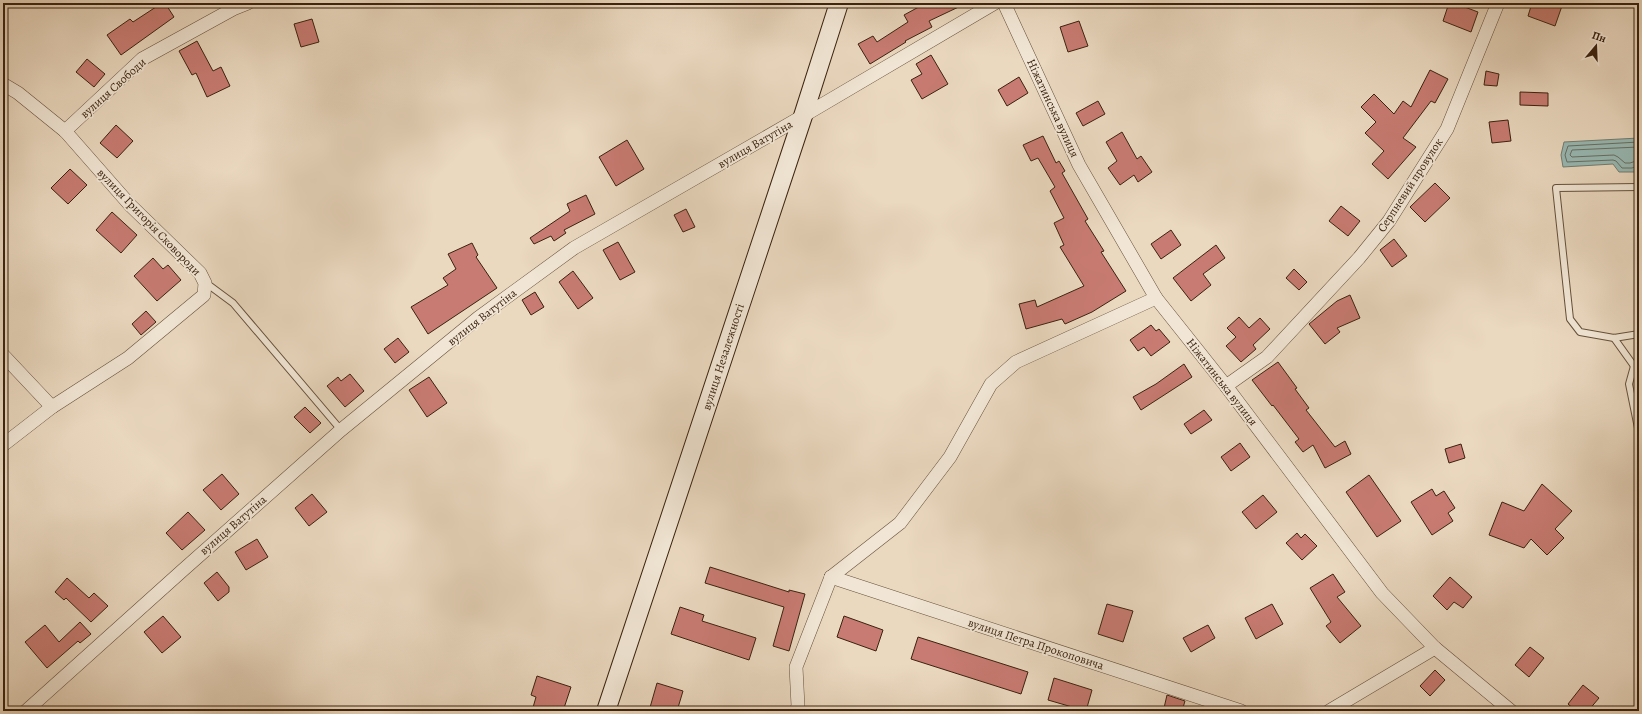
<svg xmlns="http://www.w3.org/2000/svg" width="1642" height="714" viewBox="0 0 1642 714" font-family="Alegreya,serif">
  <rect width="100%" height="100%" fill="#ead8bf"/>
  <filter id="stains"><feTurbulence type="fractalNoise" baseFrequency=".005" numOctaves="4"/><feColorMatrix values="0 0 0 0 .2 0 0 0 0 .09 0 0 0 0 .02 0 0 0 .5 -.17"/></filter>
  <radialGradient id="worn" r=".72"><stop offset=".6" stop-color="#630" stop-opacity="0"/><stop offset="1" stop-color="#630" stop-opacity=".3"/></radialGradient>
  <path fill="#98b9b4" stroke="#727d72" d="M 1639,138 L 1639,167 L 1635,172 L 1619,172 L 1613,164 L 1563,167 L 1561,155 L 1564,142 Z"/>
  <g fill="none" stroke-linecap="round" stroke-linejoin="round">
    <g stroke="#696e62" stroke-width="1">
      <path d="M 1639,142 L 1568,146 L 1565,155 L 1567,162 L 1613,160 L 1616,161 L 1622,168 L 1632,168 L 1639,165"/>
      <path d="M 1639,147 L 1572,150 L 1570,155 L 1572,157 L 1614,155 L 1618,157 L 1625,163 L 1630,163 L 1639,160"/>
    </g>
  </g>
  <g fill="#c87b72" stroke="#3a220f">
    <path d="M 162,3 L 165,3 L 174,17 L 121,55 L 107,35 L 130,19 L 133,22 Z"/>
    <path d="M 926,3 L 967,3 L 929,21 L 932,27 L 905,41 L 906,42 L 870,64 L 858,44 L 873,36 L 877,42 L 908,22 L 904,15 Z"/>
    <path d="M 1449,3 L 1454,3 L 1478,12 L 1471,32 L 1443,21 Z"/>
    <path d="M 1532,3 L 1563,3 L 1555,26 L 1528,16 Z"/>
    <path d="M 312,19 L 319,42 L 301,47 L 294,24 Z"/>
    <path d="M 1079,21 L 1088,46 L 1068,52 L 1060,27 Z"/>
    <path d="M 197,41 L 213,71 L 221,67 L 230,86 L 207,97 L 196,73 L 192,75 L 179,51 Z"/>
    <path d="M 931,55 L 948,84 L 922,99 L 911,80 L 922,74 L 916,64 Z"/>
    <path d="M 87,59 L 105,74 L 94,87 L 76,72 Z"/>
    <path d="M 1430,70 L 1448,79 L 1435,103 L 1431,101 L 1403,138 L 1416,147 L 1388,179 L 1372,164 L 1384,151 L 1365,133 L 1376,122 L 1361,107 L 1374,94 L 1394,114 L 1403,101 L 1411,107 Z"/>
    <path d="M 1486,71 L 1499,74 L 1497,86 L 1484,85 Z"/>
    <path d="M 1019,77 L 1028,93 L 1007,106 L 998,90 Z"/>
    <path d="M 1520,92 L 1548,93 L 1548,106 L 1520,105 Z"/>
    <path d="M 1098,101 L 1105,114 L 1083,126 L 1076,113 Z"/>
    <path d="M 1508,120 L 1511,141 L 1492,143 L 1489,122 Z"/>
    <path d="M 116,125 L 133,141 L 117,158 L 100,143 Z"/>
    <path d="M 1122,132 L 1137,159 L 1141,156 L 1152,172 L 1138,182 L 1134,175 L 1120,185 L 1108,168 L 1117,161 L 1106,142 Z"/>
    <path d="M 1043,136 L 1056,163 L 1059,161 L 1065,171 L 1062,173 L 1088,219 L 1085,221 L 1104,251 L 1101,252 L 1126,291 L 1092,312 L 1065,324 L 1062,319 L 1026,329 L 1019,304 L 1035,300 L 1037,307 L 1084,286 L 1060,247 L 1064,245 L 1054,223 L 1064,218 L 1050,191 L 1055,187 L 1038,158 L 1031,161 L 1023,145 Z"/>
    <path d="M 627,140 L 644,169 L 616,186 L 599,157 Z"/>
    <path d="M 70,169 L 87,185 L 68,204 L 51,188 Z"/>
    <path d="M 1435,183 L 1450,198 L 1425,222 L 1410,207 Z"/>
    <path d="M 586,195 L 595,214 L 564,230 L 566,233 L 554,241 L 551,236 L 534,244 L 530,238 L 570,211 L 567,204 Z"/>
    <path d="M 1341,206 L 1360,221 L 1348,236 L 1329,221 Z"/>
    <path d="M 686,209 L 695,227 L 683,232 L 674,215 Z"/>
    <path d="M 112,212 L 137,235 L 121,253 L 96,230 Z"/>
    <path d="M 1171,230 L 1181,245 L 1161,259 L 1151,244 Z"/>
    <path d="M 1394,239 L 1407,256 L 1392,267 L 1380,250 Z"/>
    <path d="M 618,242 L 635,272 L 620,280 L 603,250 Z"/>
    <path d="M 472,243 L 478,255 L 476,257 L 497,288 L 428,334 L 411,307 L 448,285 L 443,278 L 456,269 L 448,254 Z"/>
    <path d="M 1216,245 L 1225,258 L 1203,274 L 1211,285 L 1191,301 L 1173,278 Z"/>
    <path d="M 153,258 L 163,269 L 168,265 L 181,280 L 157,301 L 134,276 Z"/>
    <path d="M 1294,269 L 1307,282 L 1299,290 L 1286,278 Z"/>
    <path d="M 573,271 L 593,298 L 578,309 L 559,282 Z"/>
    <path d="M 535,292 L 544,307 L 531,315 L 522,300 Z"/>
    <path d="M 1350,295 L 1360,318 L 1337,328 L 1340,332 L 1325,344 L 1309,324 L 1337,301 Z"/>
    <path d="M 146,311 L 156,322 L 141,335 L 132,324 Z"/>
    <path d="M 1239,317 L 1249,328 L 1260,318 L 1270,329 L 1253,345 L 1256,349 L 1241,362 L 1226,346 L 1236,337 L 1227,328 Z"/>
    <path d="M 1151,325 L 1156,331 L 1159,329 L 1170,342 L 1151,356 L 1144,347 L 1138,351 L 1130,340 Z"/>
    <path d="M 398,338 L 409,352 L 395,363 L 384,349 Z"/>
    <path d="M 1278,362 L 1297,388 L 1295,389 L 1309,408 L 1306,410 L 1335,447 L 1345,441 L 1351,454 L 1325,468 L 1313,445 L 1303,452 L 1295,442 L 1299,439 L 1273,405 L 1272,406 L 1252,380 Z"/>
    <path d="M 1184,364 L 1192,377 L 1141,410 L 1133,397 L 1156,384 Z"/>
    <path d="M 350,374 L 364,391 L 345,407 L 327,386 L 338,377 L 341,381 Z"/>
    <path d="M 429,377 L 447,403 L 427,417 L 409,390 Z"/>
    <path d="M 305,407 L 321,423 L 310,433 L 294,417 Z"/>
    <path d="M 1204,410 L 1212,420 L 1191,434 L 1184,424 Z"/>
    <path d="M 1240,443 L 1250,457 L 1231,471 L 1221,457 Z"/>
    <path d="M 1461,444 L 1465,458 L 1449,463 L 1445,449 Z"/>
    <path d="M 222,474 L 239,494 L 221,510 L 203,490 Z"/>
    <path d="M 1369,475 L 1401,521 L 1377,537 L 1346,492 Z"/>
    <path d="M 1542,484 L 1572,511 L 1555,529 L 1564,538 L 1547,555 L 1531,539 L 1524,548 L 1489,535 L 1502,502 L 1524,511 Z"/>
    <path d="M 1432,489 L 1436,496 L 1444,491 L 1455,508 L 1448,513 L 1453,521 L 1432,535 L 1411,502 Z"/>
    <path d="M 312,494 L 327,512 L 309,526 L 295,508 Z"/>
    <path d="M 1263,495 L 1277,512 L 1256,529 L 1242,512 Z"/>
    <path d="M 188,512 L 205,530 L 182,550 L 166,533 Z"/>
    <path d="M 1297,533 L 1301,538 L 1305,534 L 1317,546 L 1302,560 L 1286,543 Z"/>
    <path d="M 257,539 L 268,557 L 246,570 L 235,552 Z"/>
    <path d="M 710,567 L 789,592 L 789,590 L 805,594 L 789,651 L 773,646 L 784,607 L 705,583 Z"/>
    <path d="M 217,572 L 229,587 L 229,592 L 218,601 L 204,583 Z"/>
    <path d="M 1333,574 L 1345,592 L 1337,597 L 1361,626 L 1340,643 L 1326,626 L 1331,622 L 1310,588 Z"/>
    <path d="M 1450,577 L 1472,597 L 1463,608 L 1454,602 L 1447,610 L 1433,596 Z"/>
    <path d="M 67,578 L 89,598 L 94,593 L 108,606 L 91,622 L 66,598 L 64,600 L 55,592 Z"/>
    <path d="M 1107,604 L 1133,611 L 1123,642 L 1098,634 Z"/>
    <path d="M 1272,604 L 1283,624 L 1256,639 L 1245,618 Z"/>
    <path d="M 680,607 L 704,615 L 702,621 L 756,638 L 749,660 L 671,634 Z"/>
    <path d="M 163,616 L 181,637 L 162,653 L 144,632 Z"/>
    <path d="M 844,616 L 883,630 L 876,651 L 837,637 Z"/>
    <path d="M 80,622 L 91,634 L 80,643 L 78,641 L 47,668 L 25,642 L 45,625 L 59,642 Z"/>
    <path d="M 1208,625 L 1215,638 L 1191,652 L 1183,638 Z"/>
    <path d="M 918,637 L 1028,672 L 1021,694 L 911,659 Z"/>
    <path d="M 1530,647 L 1544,658 L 1529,677 L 1515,665 Z"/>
    <path d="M 1435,670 L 1445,680 L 1430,696 L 1420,686 Z"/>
    <path d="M 537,676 L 571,687 L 563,711 L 532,711 L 536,697 L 531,695 Z"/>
    <path d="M 1054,678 L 1092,690 L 1086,711 L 1048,700 Z"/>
    <path d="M 657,683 L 683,691 L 677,711 L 649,711 Z"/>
    <path d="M 1583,685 L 1599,698 L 1588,711 L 1576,711 L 1568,704 Z"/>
    <path d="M 1167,695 L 1185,701 L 1182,711 L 1174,711 L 1164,708 Z"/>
  </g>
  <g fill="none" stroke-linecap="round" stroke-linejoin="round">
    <g stroke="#66503b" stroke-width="8">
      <g id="lane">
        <path d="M 1639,187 L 1556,188 L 1570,319 L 1580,332 L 1614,338 L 1639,334"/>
        <path d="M 206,283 L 233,303 L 341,430"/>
        <path d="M 1614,338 L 1634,366 L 1639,366"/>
        <path d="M 1634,366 L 1629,384 L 1639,433"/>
      </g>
    </g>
    <g stroke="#66503b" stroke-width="14">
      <g id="street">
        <path d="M 1004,3 L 1079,165 L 1156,298 L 1226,386 L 1382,593 L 1435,648 L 1511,711"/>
        <path d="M 3,84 L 18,93 L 65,131 L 130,205 L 200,273 L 205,283 L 204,295 L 128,358 L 52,407 L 3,445"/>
        <path d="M 65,131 L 142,59 L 233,9 L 248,3"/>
        <path d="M 3,355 L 52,407"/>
        <path d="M 1226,386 L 1267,357 L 1359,258 L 1389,221 L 1447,129 L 1498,3"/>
        <path d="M 831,577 L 900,523 L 950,457 L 991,384 L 1016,362 L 1156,298"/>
        <path d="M 831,577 L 1241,711"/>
        <path d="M 26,711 L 183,570 L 341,430 L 478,318 L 574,248 L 803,116 L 995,3"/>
        <path d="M 796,711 L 798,706 L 796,667 L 831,577"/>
        <path d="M 1329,711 L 1435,648"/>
      </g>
    </g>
    <g stroke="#3a220f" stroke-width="20">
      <path id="secondary" d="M 606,711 L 803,116 L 839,3"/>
    </g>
    <use href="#lane" stroke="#f1e6d5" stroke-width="6"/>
    <use href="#street" stroke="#f1e6d5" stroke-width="13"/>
    <use href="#secondary" stroke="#f1e6d5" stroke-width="18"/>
  </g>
  <g text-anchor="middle" stroke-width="3.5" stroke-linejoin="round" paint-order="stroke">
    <g font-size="12" fill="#3a220f" stroke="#f1e6d5">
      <text transform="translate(113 88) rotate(-42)" y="4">вулиця Свободи</text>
      <text transform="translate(1053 108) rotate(65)" y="4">Ніжатинська вулиця</text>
      <text transform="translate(755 144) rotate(-30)" y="4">вулиця Ватутіна</text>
      <text transform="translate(1410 185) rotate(-57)" y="4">Серпневий провулок</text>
      <text transform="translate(149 222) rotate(46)" y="4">вулиця Григорія Сковороди</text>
      <text transform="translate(482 317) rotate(-38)" y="4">вулиця Ватутіна</text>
      <text transform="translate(723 357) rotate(-72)" y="4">вулиця Незалежності</text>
      <text transform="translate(1222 382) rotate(52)" y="4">Ніжатинська вулиця</text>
      <text transform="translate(233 525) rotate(-41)" y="4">вулиця Ватутіна</text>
      <text transform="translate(1036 644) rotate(18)" y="4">вулиця Петра Прокоповича</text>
    </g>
  </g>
  <rect width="1642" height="714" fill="none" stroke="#ead8bf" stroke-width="16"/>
  <rect x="4" y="4" width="1634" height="706" fill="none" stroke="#3a220f" stroke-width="2"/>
  <rect x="8" y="8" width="1626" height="698" fill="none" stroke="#3a220f"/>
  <g transform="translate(1596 46) rotate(19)" stroke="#f1e6d5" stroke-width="3" paint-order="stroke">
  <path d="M0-3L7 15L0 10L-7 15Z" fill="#3a220f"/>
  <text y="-6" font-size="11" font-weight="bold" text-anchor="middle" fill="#3a220f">Пн</text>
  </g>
  <rect width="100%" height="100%" filter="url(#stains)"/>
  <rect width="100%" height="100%" fill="url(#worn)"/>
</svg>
